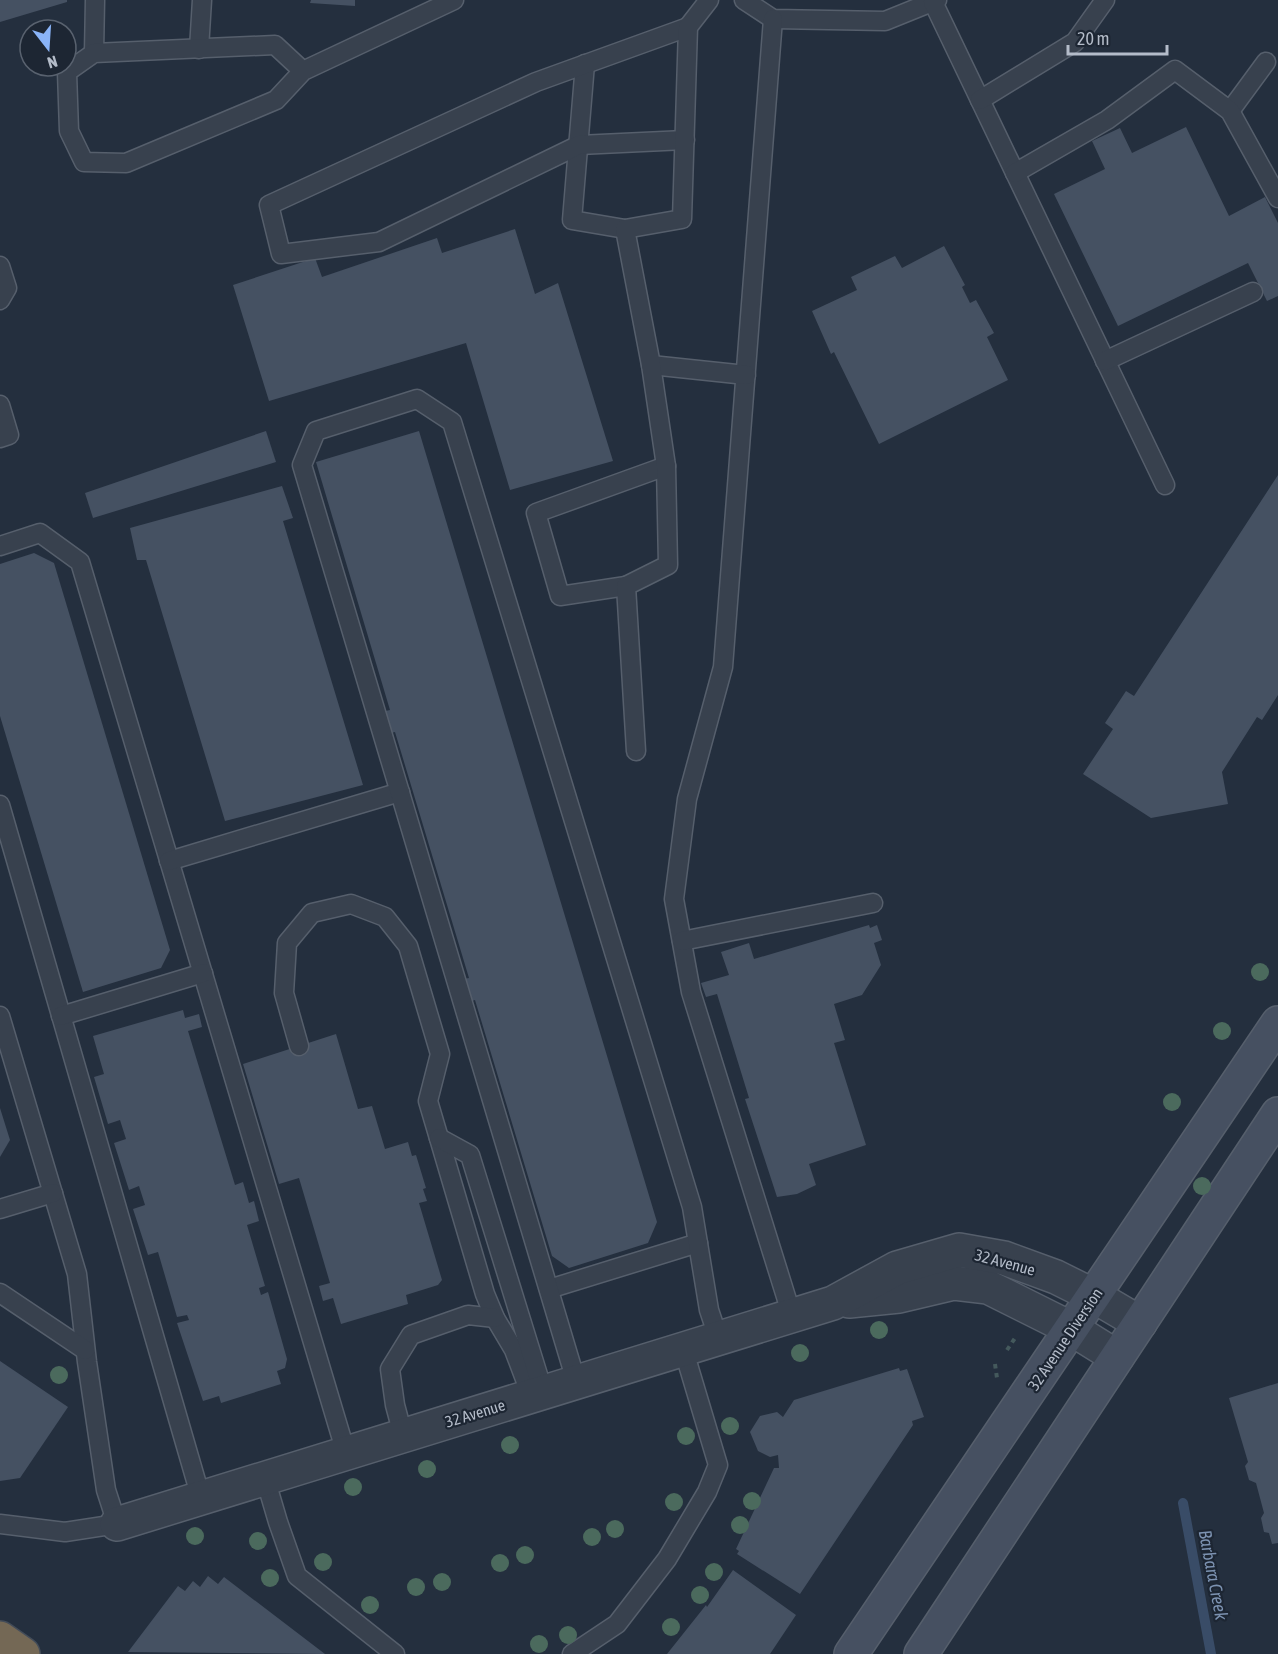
<svg xmlns="http://www.w3.org/2000/svg" width="1278" height="1654" viewBox="0 0 1278 1654" font-family="'Asap Condensed',sans-serif">
  <rect width="100%" height="100%" fill="#242f3e"/>
  <g fill="none" stroke-linecap="round" stroke-linejoin="round">
    <path stroke="#394c67" stroke-width="10" d="M 1183,1503 L 1211,1654"/>
  </g>
  <g fill="#455162">
    <path d="M 0,0 L 67,0 L 67,2 L 0,22 Z"/>
    <path d="M 311,0 L 355,0 L 355,6 L 310,3 Z"/>
    <path d="M 1186,127 L 1229,216 L 1265,197 L 1278,223 L 1278,296 L 1267,301 L 1248,263 L 1118,326 L 1054,194 L 1105,169 L 1092,141 L 1120,128 L 1132,153 Z"/>
    <path d="M 515,229 L 535,294 L 558,283 L 613,461 L 510,490 L 466,343 L 269,401 L 233,285 L 315,258 L 322,277 L 437,238 L 442,253 Z"/>
    <path d="M 944,246 L 965,285 L 962,287 L 970,303 L 976,300 L 994,333 L 987,337 L 1008,380 L 879,444 L 834,352 L 831,354 L 812,311 L 857,290 L 851,277 L 895,256 L 902,268 Z"/>
    <path d="M 266,431 L 276,462 L 93,518 L 85,493 Z"/>
    <path d="M 419,431 L 657,1222 L 648,1243 L 569,1268 L 552,1256 L 475,1000 L 466,1003 L 458,980 L 469,978 L 395,732 L 384,735 L 377,713 L 390,710 L 316,462 Z"/>
    <path d="M 1278,475 L 1278,695 L 1262,720 L 1257,717 L 1222,772 L 1228,804 L 1151,818 L 1083,774 L 1113,729 L 1105,723 L 1126,691 L 1134,696 Z"/>
    <path d="M 282,486 L 293,518 L 283,521 L 363,785 L 225,821 L 146,560 L 137,560 L 130,528 Z"/>
    <path d="M 34,553 L 54,563 L 170,950 L 161,968 L 83,992 L 0,716 L 0,564 Z"/>
    <path d="M 869,925 L 870,928 L 877,925 L 882,940 L 874,943 L 881,965 L 862,995 L 834,1004 L 845,1040 L 834,1043 L 866,1145 L 809,1164 L 816,1185 L 797,1194 L 777,1197 L 745,1099 L 749,1098 L 717,994 L 706,997 L 701,983 L 729,975 L 721,952 L 749,943 L 754,959 Z"/>
    <path d="M 183,1010 L 185,1018 L 199,1014 L 202,1027 L 188,1031 L 235,1185 L 243,1182 L 249,1203 L 254,1201 L 259,1221 L 247,1225 L 265,1286 L 259,1288 L 261,1295 L 268,1292 L 287,1359 L 285,1368 L 277,1371 L 281,1384 L 221,1403 L 219,1396 L 203,1401 L 177,1323 L 189,1320 L 187,1315 L 177,1317 L 158,1252 L 148,1255 L 133,1209 L 145,1205 L 139,1186 L 129,1190 L 114,1143 L 126,1139 L 120,1120 L 108,1124 L 94,1077 L 104,1074 L 93,1036 Z"/>
    <path d="M 336,1034 L 358,1109 L 372,1106 L 385,1149 L 408,1142 L 412,1156 L 416,1155 L 426,1188 L 423,1189 L 427,1201 L 419,1203 L 442,1280 L 438,1285 L 406,1295 L 408,1304 L 341,1324 L 333,1298 L 323,1301 L 319,1286 L 330,1283 L 299,1178 L 279,1184 L 243,1064 Z"/>
    <path d="M 0,1108 L 10,1140 L 0,1157 Z"/>
    <path d="M 0,1361 L 68,1407 L 20,1478 L 0,1481 Z"/>
    <path d="M 899,1368 L 900,1371 L 907,1369 L 924,1417 L 912,1421 L 913,1425 L 800,1594 L 737,1554 L 739,1551 L 736,1549 L 774,1468 L 779,1468 L 778,1455 L 770,1457 L 758,1451 L 750,1432 L 760,1416 L 777,1412 L 783,1417 L 794,1400 Z"/>
    <path d="M 1278,1383 L 1278,1543 L 1272,1544 L 1269,1533 L 1264,1532 L 1261,1518 L 1264,1513 L 1256,1483 L 1249,1480 L 1245,1466 L 1248,1462 L 1229,1398 Z"/>
    <path d="M 733,1570 L 796,1615 L 770,1654 L 667,1654 L 706,1605 L 707,1607 Z"/>
    <path d="M 208,1576 L 218,1584 L 224,1577 L 325,1654 L 128,1652 L 178,1586 L 185,1591 L 193,1581 L 200,1587 Z"/>
  </g>
  <g fill="none" stroke-linecap="round" stroke-linejoin="round">
    <g stroke="#565f6c" stroke-width="21">
      <g id="service">
        <path d="M 744,0 L 773,19 L 885,21 L 937,0"/>
        <path d="M 933,2 L 1165,485"/>
        <path d="M 773,19 L 723,667 L 687,799 L 674,899 L 691,992 L 792,1316"/>
        <path d="M 199,49 L 202,0"/>
        <path d="M 94,53 L 95,0"/>
        <path d="M 585,64 L 572,220 L 625,229"/>
        <path d="M 303,71 L 275,45 L 94,53 L 67,72 L 69,131 L 84,162 L 126,163 L 276,100 L 303,71 L 454,0"/>
        <path d="M 980,100 L 1075,42 L 1105,0"/>
        <path d="M 1230,111 L 1266,62"/>
        <path d="M 685,140 L 579,145 L 379,242 L 281,254 L 269,205 L 536,82 L 688,27"/>
        <path d="M 1015,173 L 1107,120 L 1175,70 L 1230,111 L 1278,198"/>
        <path d="M 0,266 L 7,288 L 0,300"/>
        <path d="M 1105,361 L 1253,292"/>
        <path d="M 651,365 L 746,375"/>
        <path d="M 0,405 L 9,435 L 0,438"/>
        <path d="M 0,546 L 40,533 L 80,562 L 346,1453"/>
        <path d="M 626,586 L 560,596 L 536,513 L 666,466"/>
        <path d="M 636,751 L 626,586 L 668,565 L 666,466 L 651,365 L 625,229 L 682,219 L 688,27 L 709,0"/>
        <path d="M 0,805 L 201,1498"/>
        <path d="M 169,861 L 400,792"/>
        <path d="M 682,941 L 873,903"/>
        <path d="M 0,1016 L 77,1274 L 87,1362 L 106,1490 L 117,1524 L 65,1532 L 0,1524"/>
        <path d="M 61,1016 L 203,973"/>
        <path d="M 299,1046 L 284,993 L 287,943 L 312,913 L 351,904 L 385,917 L 408,946 L 440,1054 L 428,1101 L 485,1294 L 495,1318 L 514,1350 L 531,1395"/>
        <path d="M 439,1138 L 470,1155 L 543,1391"/>
        <path d="M 0,1209 L 53,1193"/>
        <path d="M 549,1289 L 698,1243"/>
        <path d="M 0,1293 L 85,1350"/>
        <path d="M 576,1381 L 302,465 L 316,431 L 417,399 L 452,422 L 692,1207 L 709,1310 L 718,1337"/>
        <path d="M 403,1435 L 395,1405 L 390,1369 L 411,1335 L 468,1315 L 495,1318"/>
        <path d="M 265,1478 L 278,1522 L 297,1576 L 395,1654"/>
        <path d="M 572,1654 L 617,1624 L 667,1559 L 707,1492 L 718,1465 L 683,1348"/>
      </g>
    </g>
    <g stroke="#565f6c" stroke-width="36">
      <g id="minor">
        <path d="M 849,1301 L 899,1296 L 954,1283 L 988,1287 L 1072,1329 L 1117,1357"/>
        <path d="M 117,1524 L 833,1303 L 897,1268 L 959,1250 L 1004,1258 L 1056,1277 L 1094,1296 L 1140,1323"/>
      </g>
    </g>
    <g stroke="#565f6c" stroke-width="36">
      <g id="secondary">
        <path d="M 851,1654 L 1278,1023"/>
        <path d="M 921,1654 L 1278,1114"/>
      </g>
    </g>
    <g stroke="#434c59" stroke-width="36">
      <path id="motorway" d="M 0,1638 L 23,1654"/>
    </g>
    <g stroke="#44595c" stroke-width="4" stroke-dasharray="4.5 4.5" stroke-linecap="butt">
      <path d="M 1007,1350 L 1015,1338"/>
      <path d="M 995,1364 L 997,1378"/>
    </g>
    <use href="#service" stroke="#38414e" stroke-width="18"/>
    <use href="#minor" stroke="#38414e" stroke-width="33"/>
    <use href="#secondary" stroke="#465061" stroke-width="33"/>
    <use href="#motorway" stroke="#746855" stroke-width="33"/>
  </g>
  <g fill="#4b6a5d">
    <circle cx="1260" cy="972" r="9"/>
    <circle cx="1222" cy="1031" r="9"/>
    <circle cx="1172" cy="1102" r="9"/>
    <circle cx="1202" cy="1186" r="9"/>
    <circle cx="879" cy="1330" r="9"/>
    <circle cx="800" cy="1353" r="9"/>
    <circle cx="59" cy="1375" r="9"/>
    <circle cx="730" cy="1426" r="9"/>
    <circle cx="686" cy="1436" r="9"/>
    <circle cx="510" cy="1445" r="9"/>
    <circle cx="427" cy="1469" r="9"/>
    <circle cx="353" cy="1487" r="9"/>
    <circle cx="752" cy="1501" r="9"/>
    <circle cx="674" cy="1502" r="9"/>
    <circle cx="740" cy="1525" r="9"/>
    <circle cx="615" cy="1529" r="9"/>
    <circle cx="195" cy="1536" r="9"/>
    <circle cx="592" cy="1537" r="9"/>
    <circle cx="258" cy="1541" r="9"/>
    <circle cx="525" cy="1555" r="9"/>
    <circle cx="323" cy="1562" r="9"/>
    <circle cx="500" cy="1563" r="9"/>
    <circle cx="714" cy="1572" r="9"/>
    <circle cx="270" cy="1578" r="9"/>
    <circle cx="442" cy="1582" r="9"/>
    <circle cx="416" cy="1587" r="9"/>
    <circle cx="700" cy="1595" r="9"/>
    <circle cx="370" cy="1605" r="9"/>
    <circle cx="671" cy="1627" r="9"/>
    <circle cx="568" cy="1635" r="9"/>
    <circle cx="539" cy="1644" r="9"/>
  </g>
  <g text-anchor="middle" stroke-width="4.5" stroke-linejoin="round" paint-order="stroke">
    <g font-size="16" fill="#b4bcc9" stroke="#1d2633">
      <text transform="translate(1005 1262) rotate(15)" y="6">32 Avenue</text>
      <text transform="translate(1065 1339) rotate(-56)" y="6">32 Avenue Diversion</text>
      <text transform="translate(475 1413) rotate(-17)" y="6">32 Avenue</text>
    </g>
    <g font-size="18" font-style="italic" fill="#7c92b1" stroke="#1d2633">
      <text transform="translate(1213 1575) rotate(79)" y="6">Barbara Creek</text>
    </g>
  </g>
  <g transform="translate(48 48) rotate(163)"><circle r="28" fill="#1d2633" stroke="#59626f" stroke-width="1.5"/>
  <path d="M0-4.5L10 22L0 15L-10 22Z" fill="#8ab4f8"/>
  <text y="-9" font-size="16" font-weight="bold" text-anchor="middle" fill="#b4bcc9">N</text>
  </g>
  <path d="M1068 45v9h99v-9" fill="none" stroke="#b4bcc9" stroke-width="3"/>
  <text x="1077" y="45" font-size="18" fill="#b4bcc9" stroke="#1d2633" stroke-width="4.5" paint-order="stroke">20 m</text>
</svg>
